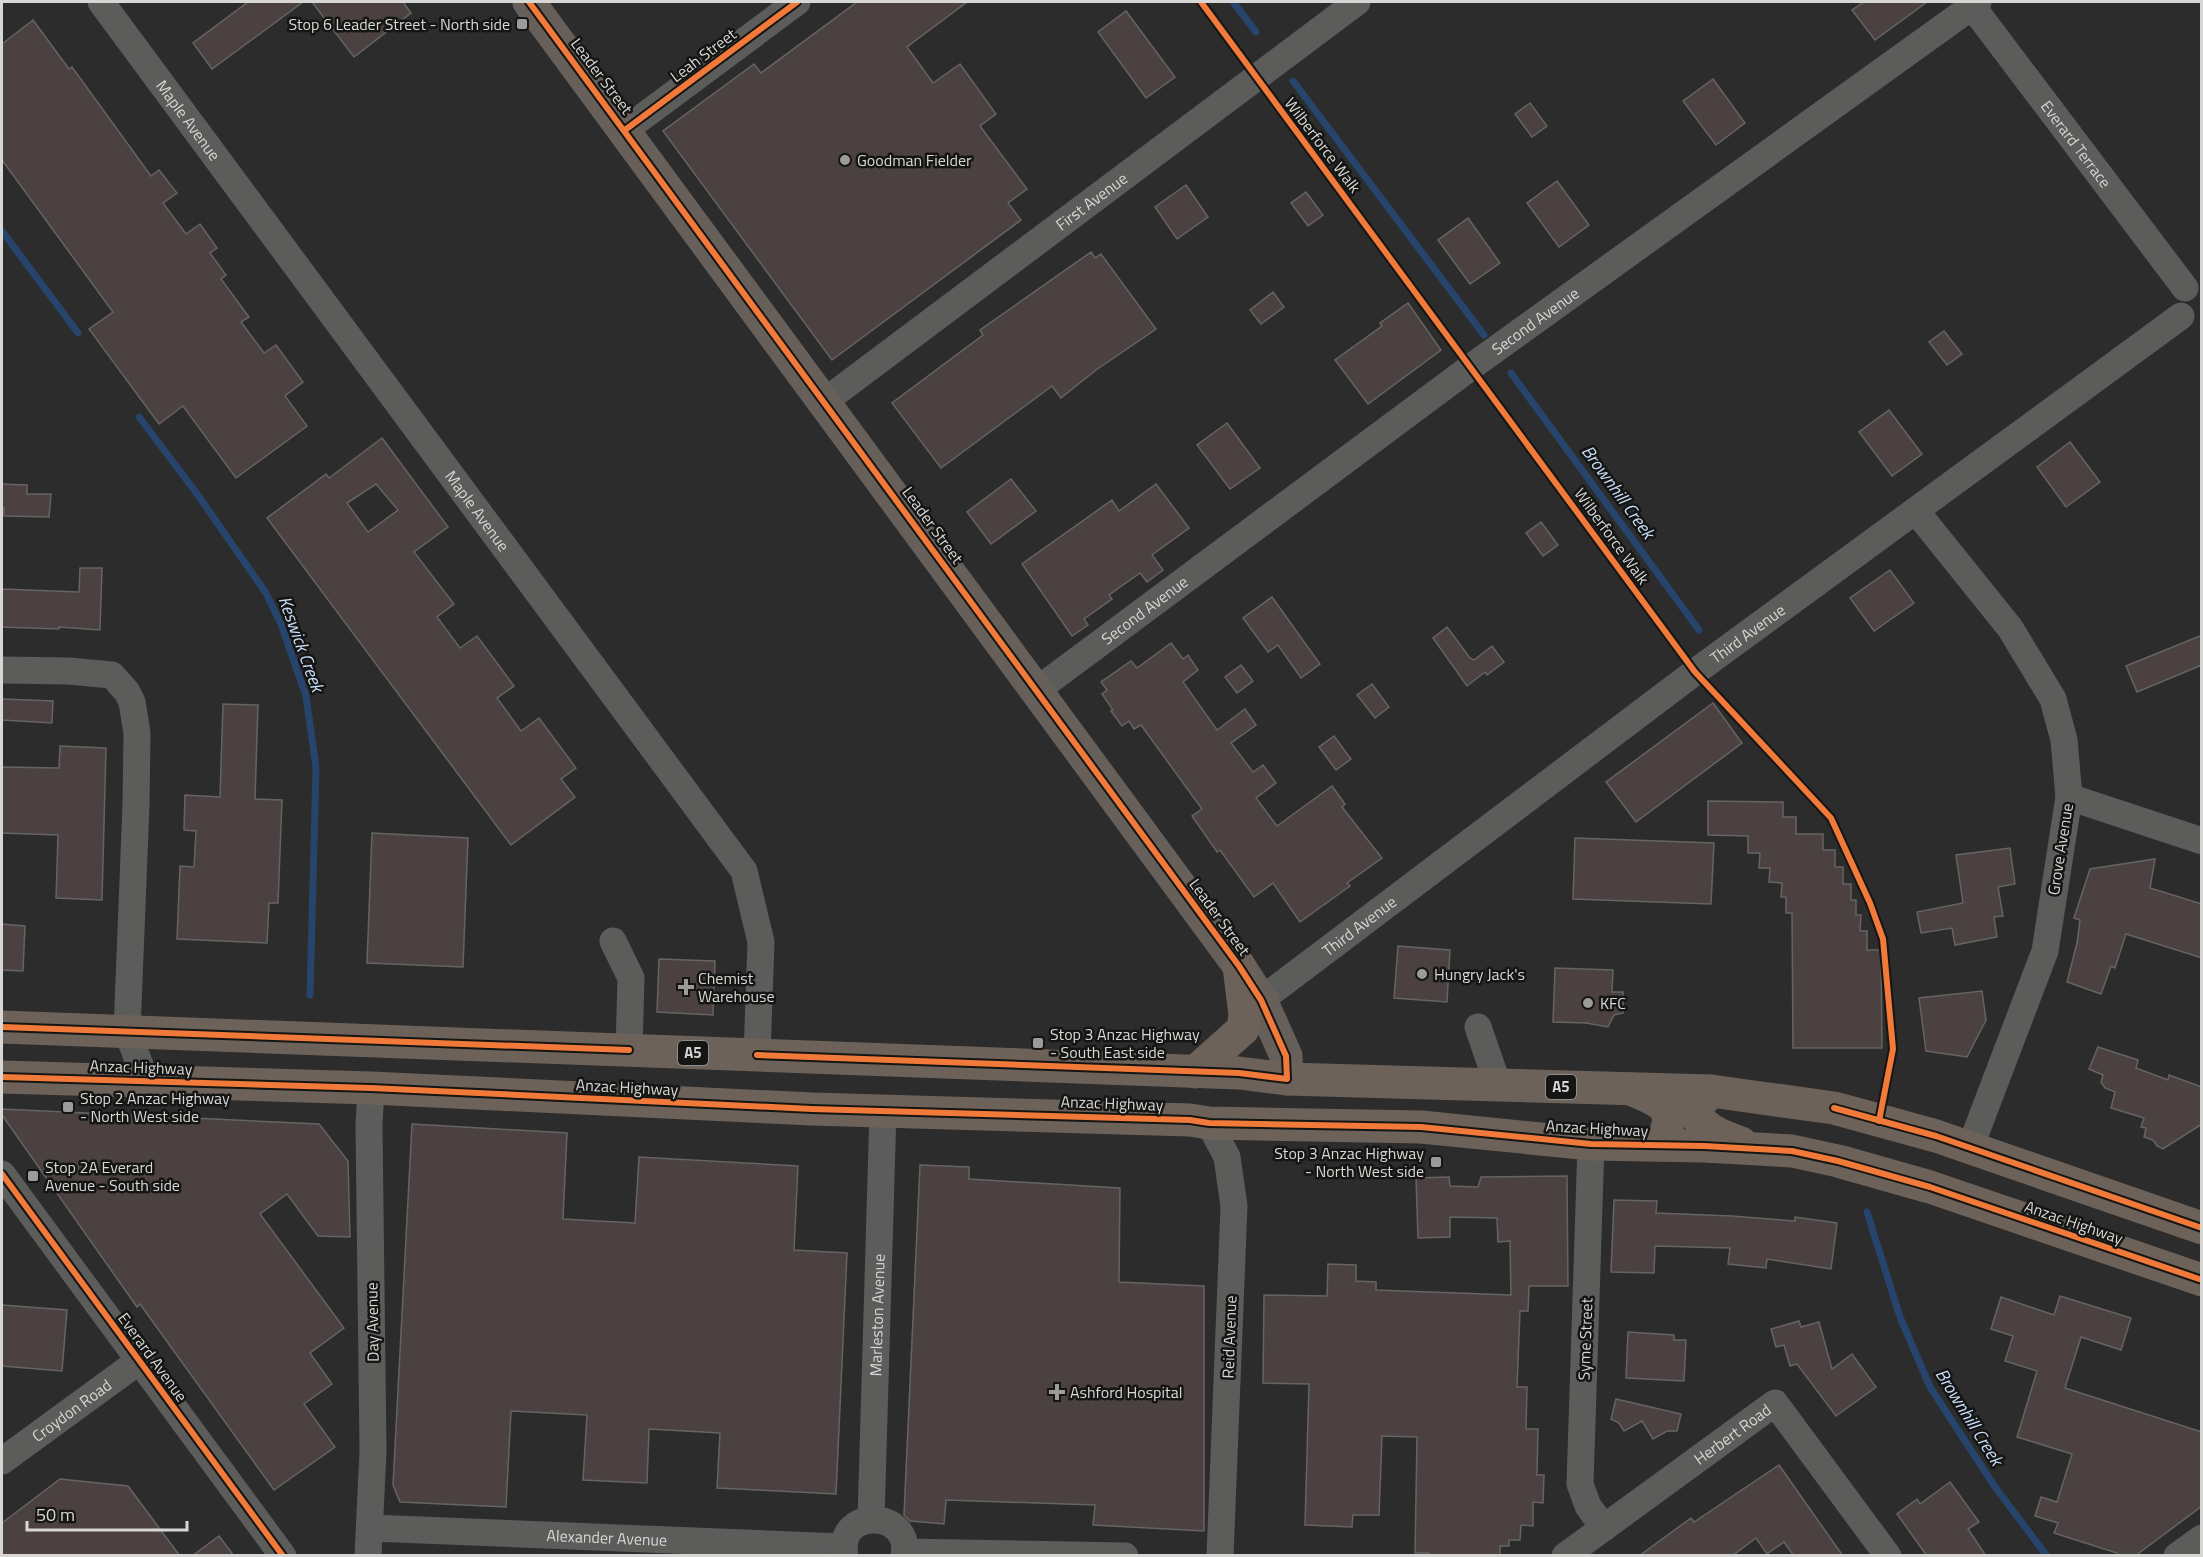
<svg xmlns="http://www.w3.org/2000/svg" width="2203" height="1557" viewBox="0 0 2203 1557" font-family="'Titillium Web',sans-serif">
  <rect width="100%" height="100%" fill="#2c2c2c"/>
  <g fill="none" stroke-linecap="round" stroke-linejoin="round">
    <g stroke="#27456c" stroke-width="7">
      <path d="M 1233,2 L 1256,32"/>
      <path d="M 1293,81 L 1484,335"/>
      <path d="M 2,231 L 78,333"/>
      <path d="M 1511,373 L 1699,630"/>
      <path d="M 139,417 L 195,491 L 266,593 L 281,624 L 306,696 L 316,768 L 310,995"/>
      <path d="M 1867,1212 L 1900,1317 L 1930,1387 L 1995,1487 L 2047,1556"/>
    </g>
  </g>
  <g fill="#4c4141" stroke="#656464" stroke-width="1.5" fill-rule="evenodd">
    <path d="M 248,2 L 303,2 L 212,69 L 193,43 Z"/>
    <path d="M 312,2 L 403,2 L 411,13 L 354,57 Z"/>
    <path d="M 857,2 L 967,2 L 907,47 L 933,83 L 960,64 L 996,114 L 980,126 L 1027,189 L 1008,203 L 1021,220 L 832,360 L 663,131 L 754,64 L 761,73 Z"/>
    <path d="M 1864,2 L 1927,2 L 1875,40 L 1852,10 Z"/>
    <path d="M 1126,11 L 1175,77 L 1146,98 L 1098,32 Z"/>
    <path d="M 33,20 L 69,69 L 72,67 L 151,176 L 159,170 L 177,193 L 163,203 L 186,234 L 200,224 L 217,248 L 210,253 L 226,275 L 221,279 L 249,317 L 241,322 L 264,353 L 276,345 L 303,382 L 285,396 L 307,426 L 236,478 L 183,406 L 159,424 L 89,329 L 113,312 L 2,160 L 2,44 Z"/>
    <path d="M 1713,79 L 1745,123 L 1716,145 L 1683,101 Z"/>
    <path d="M 1530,103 L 1547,126 L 1532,137 L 1515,114 Z"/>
    <path d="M 1557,181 L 1589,225 L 1559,247 L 1527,203 Z"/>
    <path d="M 1186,185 L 1208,217 L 1177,239 L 1155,207 Z"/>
    <path d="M 1306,192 L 1323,215 L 1308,226 L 1291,203 Z"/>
    <path d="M 1468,218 L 1500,263 L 1470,284 L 1438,240 Z"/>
    <path d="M 1091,252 L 1095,258 L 1101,254 L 1156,329 L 1096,370 L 1061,398 L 1052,386 L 941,468 L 892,403 L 983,335 L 980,330 Z"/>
    <path d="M 1273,292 L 1284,307 L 1261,324 L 1250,310 Z"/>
    <path d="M 1408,303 L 1441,350 L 1368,404 L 1335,360 L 1382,326 L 1380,323 Z"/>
    <path d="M 1944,331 L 1962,354 L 1947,365 L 1929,342 Z"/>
    <path d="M 1889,410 L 1922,454 L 1892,476 L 1859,432 Z"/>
    <path d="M 1227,423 L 1260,468 L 1230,489 L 1197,445 Z"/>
    <path d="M 382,438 L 448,527 L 414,552 L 454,604 L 437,617 L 460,648 L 477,636 L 514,686 L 497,698 L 521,731 L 539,718 L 576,768 L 561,779 L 575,797 L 511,845 L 267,518 L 326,474 L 329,478 ZM 376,484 L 398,510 L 368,532 L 347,503 Z"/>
    <path d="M 2070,442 L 2100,482 L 2066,507 L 2037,467 Z"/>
    <path d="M 1011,479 L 1036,511 L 991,544 L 967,512 Z"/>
    <path d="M 2,484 L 27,485 L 27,494 L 51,494 L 49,517 L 4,516 L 4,508 L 2,508 Z"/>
    <path d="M 1156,484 L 1189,528 L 1152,555 L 1163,570 L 1147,582 L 1140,573 L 1109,595 L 1112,599 L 1084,619 L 1088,625 L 1072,636 L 1022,564 L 1112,500 L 1119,511 Z"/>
    <path d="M 1541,522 L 1558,545 L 1543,556 L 1526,533 Z"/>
    <path d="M 80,568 L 102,568 L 100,630 L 59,627 L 59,629 L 2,627 L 2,589 L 79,592 Z"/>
    <path d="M 1890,570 L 1914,603 L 1874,631 L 1850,598 Z"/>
    <path d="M 1272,597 L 1320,664 L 1301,678 L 1278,645 L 1268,652 L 1243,618 Z"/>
    <path d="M 1447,627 L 1470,658 L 1474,660 L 1492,646 L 1504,662 L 1487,675 L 1485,672 L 1467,686 L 1433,638 Z"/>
    <path d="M 2202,635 L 2202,665 L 2137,692 L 2126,666 Z"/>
    <path d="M 1171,643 L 1183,659 L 1188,655 L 1198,670 L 1183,682 L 1217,730 L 1245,709 L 1256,725 L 1231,743 L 1253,772 L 1263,765 L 1276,783 L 1256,798 L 1277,826 L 1332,786 L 1345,804 L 1342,807 L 1382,858 L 1347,883 L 1350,886 L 1300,922 L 1273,883 L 1254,897 L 1220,850 L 1217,852 L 1192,816 L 1202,809 L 1141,725 L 1134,729 L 1129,721 L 1122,726 L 1111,711 L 1113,710 L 1102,694 L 1107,690 L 1101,682 L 1131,661 L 1137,668 Z"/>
    <path d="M 1241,665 L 1253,681 L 1237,693 L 1225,677 Z"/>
    <path d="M 1372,684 L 1389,707 L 1375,718 L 1357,695 Z"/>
    <path d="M 2,699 L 53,701 L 52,723 L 2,720 Z"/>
    <path d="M 1713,703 L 1742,743 L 1636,822 L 1606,782 Z"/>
    <path d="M 223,704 L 258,705 L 255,799 L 282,800 L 278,903 L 269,903 L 267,943 L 177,939 L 180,866 L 194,867 L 196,831 L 184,830 L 185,795 L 220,797 Z"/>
    <path d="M 1334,736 L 1351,759 L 1336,770 L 1319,747 Z"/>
    <path d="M 60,746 L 106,748 L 102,900 L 56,898 L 58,835 L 2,833 L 2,767 L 59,768 Z"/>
    <path d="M 1708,801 L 1783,802 L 1783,817 L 1796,817 L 1796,834 L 1823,834 L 1823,850 L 1835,850 L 1835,867 L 1843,867 L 1843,884 L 1851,884 L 1851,900 L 1856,900 L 1856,915 L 1861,915 L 1860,931 L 1867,931 L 1867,950 L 1881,950 L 1882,1048 L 1793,1048 L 1792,913 L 1786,913 L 1786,897 L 1781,897 L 1782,883 L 1769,882 L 1770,868 L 1759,868 L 1760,853 L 1748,853 L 1748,836 L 1708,835 Z"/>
    <path d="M 372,833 L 468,838 L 463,967 L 367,963 Z"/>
    <path d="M 1575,838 L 1714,843 L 1711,904 L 1573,899 Z"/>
    <path d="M 2010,848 L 2015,884 L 1998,887 L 2003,916 L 1994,917 L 1997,937 L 1955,945 L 1952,928 L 1921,933 L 1917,912 L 1963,903 L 1956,855 Z"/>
    <path d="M 2155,859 L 2150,888 L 2202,904 L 2202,958 L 2126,934 L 2115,968 L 2111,966 L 2101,994 L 2067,982 L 2077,943 L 2080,920 L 2074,918 L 2090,869 Z"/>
    <path d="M 2,924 L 25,926 L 23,971 L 2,970 Z"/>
    <path d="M 1398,946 L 1450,950 L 1447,1002 L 1394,998 Z"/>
    <path d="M 659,959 L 715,961 L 713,1015 L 657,1012 Z"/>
    <path d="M 1555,968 L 1613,970 L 1612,992 L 1623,992 L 1623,1013 L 1614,1015 L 1608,1027 L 1586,1023 L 1553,1022 Z"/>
    <path d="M 1982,991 L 1986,1020 L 1967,1057 L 1926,1051 L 1919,998 Z"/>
    <path d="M 2098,1047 L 2138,1060 L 2136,1068 L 2168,1080 L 2169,1075 L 2202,1087 L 2202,1124 L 2163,1149 L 2157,1146 L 2153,1140 L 2144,1137 L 2146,1128 L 2141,1127 L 2144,1118 L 2111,1108 L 2115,1092 L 2105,1088 L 2101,1082 L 2103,1075 L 2089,1069 Z"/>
    <path d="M 2,1109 L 319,1124 L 348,1161 L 350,1237 L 318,1236 L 287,1194 L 260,1214 L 344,1328 L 310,1353 L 332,1384 L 304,1404 L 335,1447 L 274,1490 L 140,1304 L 137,1307 L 2,1115 Z"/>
    <path d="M 412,1124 L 567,1133 L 563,1219 L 635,1223 L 639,1157 L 798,1166 L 794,1250 L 847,1253 L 836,1494 L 717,1488 L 720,1433 L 649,1429 L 647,1483 L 583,1480 L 587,1415 L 511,1411 L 506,1507 L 400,1502 L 393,1485 Z"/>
    <path d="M 920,1165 L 969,1167 L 969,1179 L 1120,1188 L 1119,1282 L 1204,1286 L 1204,1531 L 1093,1525 L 1095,1505 L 946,1500 L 944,1524 L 910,1521 L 904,1515 Z"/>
    <path d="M 1567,1176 L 1568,1286 L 1529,1286 L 1528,1311 L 1520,1311 L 1517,1387 L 1527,1387 L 1526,1429 L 1538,1429 L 1537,1475 L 1544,1475 L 1543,1503 L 1533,1502 L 1533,1526 L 1521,1525 L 1520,1540 L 1509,1540 L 1509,1546 L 1500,1546 L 1500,1556 L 1429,1556 L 1429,1553 L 1415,1553 L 1417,1437 L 1382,1436 L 1379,1515 L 1353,1515 L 1352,1527 L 1305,1525 L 1309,1384 L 1263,1383 L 1264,1295 L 1327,1296 L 1328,1264 L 1356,1265 L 1356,1281 L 1376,1282 L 1376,1290 L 1511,1295 L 1510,1241 L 1498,1242 L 1497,1218 L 1450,1217 L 1450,1237 L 1418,1238 L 1416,1178 L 1449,1177 L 1450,1186 L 1478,1187 L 1481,1177 Z"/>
    <path d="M 1614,1200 L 1657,1201 L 1656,1213 L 1732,1216 L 1795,1221 L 1795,1217 L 1837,1223 L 1831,1269 L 1767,1259 L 1766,1268 L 1728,1264 L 1730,1248 L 1655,1246 L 1654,1273 L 1611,1272 Z"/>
    <path d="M 2060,1296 L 2131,1318 L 2121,1350 L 2081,1337 L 2065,1388 L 2202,1432 L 2202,1506 L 2135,1556 L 2118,1556 L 2117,1553 L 2054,1533 L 2058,1523 L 2035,1516 L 2041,1497 L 2057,1502 L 2072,1454 L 2017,1437 L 2037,1371 L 2005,1361 L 2013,1336 L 1991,1329 L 2001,1297 L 2054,1315 Z"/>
    <path d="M 2,1305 L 67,1310 L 62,1371 L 2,1366 Z"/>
    <path d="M 1799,1321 L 1801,1327 L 1819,1322 L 1832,1369 L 1852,1354 L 1876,1387 L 1836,1416 L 1797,1364 L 1790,1366 L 1784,1345 L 1776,1347 L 1771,1329 Z"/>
    <path d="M 1628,1332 L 1674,1335 L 1674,1340 L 1686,1340 L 1684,1381 L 1626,1378 Z"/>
    <path d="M 1616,1399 L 1681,1414 L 1677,1431 L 1667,1431 L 1653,1439 L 1642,1421 L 1624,1431 L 1619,1423 L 1611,1419 Z"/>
    <path d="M 1779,1465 L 1843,1556 L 1794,1556 L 1784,1542 L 1767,1554 L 1756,1538 L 1732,1556 L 1639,1556 L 1691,1518 L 1694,1522 Z"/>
    <path d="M 60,1479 L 128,1486 L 180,1556 L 2,1556 L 2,1523 Z"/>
    <path d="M 1950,1482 L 1979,1522 L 1968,1529 L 1986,1556 L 1927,1556 L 1897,1514 L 1917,1499 L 1920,1504 Z"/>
    <path d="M 219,1536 L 234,1556 L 192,1556 Z"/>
  </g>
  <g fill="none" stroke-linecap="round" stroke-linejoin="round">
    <g stroke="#5c5c5b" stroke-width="27">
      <path id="s1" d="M 101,2 L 744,871 L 761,942 L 757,1055"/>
      <path id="s2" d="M 1969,2 L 2185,288"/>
      <path d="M 625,130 L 797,2"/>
      <path id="s3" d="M 825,401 L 1357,2"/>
      <path d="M 1916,511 L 2010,628 L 2053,699 L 2064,740 L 2069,797 L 2045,951 L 1970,1148"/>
      <path d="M 2,670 L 69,671 L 112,675 L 127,692 L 132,702 L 137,733 L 136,805 L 127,1031 L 146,1081"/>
      <path id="s4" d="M 1037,690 L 1471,367 L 1978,2"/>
      <path d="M 2069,797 L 2202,841"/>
      <path d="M 613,941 L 631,978 L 629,1050"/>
      <path id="s5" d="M 1261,1000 L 1695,672 L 2181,316"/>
      <path d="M 1478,1027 L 1498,1085"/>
      <path d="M 1209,1123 L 1227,1157 L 1234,1206 L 1220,1556"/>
      <path d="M 1591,1144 L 1580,1484 L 1588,1506 L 1604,1528"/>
      <path d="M 2,1174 L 283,1556"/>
      <path id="s6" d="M 2,1461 L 139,1361"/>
      <path id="s7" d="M 871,1519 L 883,1110"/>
      <path id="s8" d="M 370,1528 L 844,1547"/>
      <path d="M 905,1552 L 1125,1556"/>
      <path d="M 368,1556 L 373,1451 L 369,1125 L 371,1088"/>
      <path d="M 845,1556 C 835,1507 913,1509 904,1556"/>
      <path id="s9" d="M 1565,1556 L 1775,1403 L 1888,1556"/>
      <path d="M 2177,1556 L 2202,1538"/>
    </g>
    <path stroke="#67605a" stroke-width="33" d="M 529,2 L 1239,966 L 1261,1000 L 1286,1056 L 1287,1079"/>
    <g stroke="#6d6259" stroke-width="33">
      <path d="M 2,1027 L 1239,1073 L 1287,1079 L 1711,1091 L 1834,1108 L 1936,1136 L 2202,1228"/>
      <path d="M 1195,1072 L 1243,1029 L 1245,1015 L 1239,966"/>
      <path d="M 2,1077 L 371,1088 L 812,1109 L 1190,1120 L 1209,1123 L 1421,1127 L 1591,1144 L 1704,1146 L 1792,1151 L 1838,1161 L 1930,1187 L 2202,1280"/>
      <path d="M 1630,1089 C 1662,1102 1680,1108 1660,1145"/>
      <path d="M 1711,1091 L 1698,1105 L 1698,1118 C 1709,1132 1725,1137 1741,1143"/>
    </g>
    <g stroke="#151514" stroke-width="10">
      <g id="cycleway">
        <path d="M 529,2 L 1239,966 L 1261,1000 L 1286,1056 L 1287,1079 L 1239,1073 L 757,1055"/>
        <path d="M 1201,2 L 1695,672 L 1831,818 L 1870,903 L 1883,939 L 1893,1049 L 1879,1121"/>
        <path d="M 625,130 L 797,2"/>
        <path d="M 2,1027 L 629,1050"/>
        <path d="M 2,1077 L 371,1088 L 812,1109 L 1190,1120 L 1209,1123 L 1421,1127 L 1591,1144 L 1704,1146 L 1792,1151 L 1838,1161 L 1930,1187 L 2202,1280"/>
        <path d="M 1834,1108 L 1936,1136 L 2202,1228"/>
        <path d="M 2,1174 L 283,1556"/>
      </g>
    </g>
    <use href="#cycleway" stroke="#f17a3a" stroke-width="6"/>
  </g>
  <g fill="#9b9b9a" stroke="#151514" stroke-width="2">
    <rect x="516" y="18" width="12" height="12" rx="3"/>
    <circle cx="845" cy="160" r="6"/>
    <circle cx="1422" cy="974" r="6"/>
    <path d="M683 978h6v6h6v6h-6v6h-6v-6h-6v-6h6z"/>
    <circle cx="1588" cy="1003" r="6"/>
    <rect x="1032" y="1037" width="12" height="12" rx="3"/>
    <rect x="62" y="1101" width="12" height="12" rx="3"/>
    <rect x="1430" y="1156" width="12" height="12" rx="3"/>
    <rect x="27" y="1170" width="12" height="12" rx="3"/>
    <path d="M1054 1383h6v6h6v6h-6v6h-6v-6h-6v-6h6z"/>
  </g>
  <g text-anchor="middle" stroke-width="5" stroke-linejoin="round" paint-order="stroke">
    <g fill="#151514" stroke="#9d9d9b" stroke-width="1.5">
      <rect x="678" y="1041" width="30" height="24" rx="4.5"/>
      <rect x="1546" y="1075" width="30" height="24" rx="4.5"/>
    </g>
    <g font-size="15" font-weight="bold" fill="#d7d7d5">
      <text x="693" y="1058">A5</text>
      <text x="1561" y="1092">A5</text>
    </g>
    <g font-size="16" fill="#d7d7d5" stroke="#151514" text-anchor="start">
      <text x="510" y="30" text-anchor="end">Stop 6 Leader Street - North side</text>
      <text x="857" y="166">Goodman Fielder</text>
      <text x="1434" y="980">Hungry Jack's</text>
      <text x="698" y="984">Chemist<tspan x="698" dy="18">Warehouse</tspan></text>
      <text x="1600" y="1009">KFC</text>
      <text x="1050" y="1040">Stop 3 Anzac Highway<tspan x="1050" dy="18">- South East side</tspan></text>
      <text x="80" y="1104">Stop 2 Anzac Highway<tspan x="80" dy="18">- North West side</tspan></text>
      <text x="1424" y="1159" text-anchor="end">Stop 3 Anzac Highway<tspan x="1424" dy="18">- North West side</tspan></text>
      <text x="45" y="1173">Stop 2A Everard<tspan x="45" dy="18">Avenue - South side</tspan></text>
      <text x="1070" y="1398">Ashford Hospital</text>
    </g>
    <g font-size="16" fill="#d7d7d5" stroke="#151514">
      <text transform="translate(703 55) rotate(-37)" y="6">Leah Street</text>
      <text transform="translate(602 76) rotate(53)" y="6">Leader Street</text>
      <text dy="6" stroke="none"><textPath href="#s1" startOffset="147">Maple Avenue</textPath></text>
      <text transform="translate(1323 145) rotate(53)" y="6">Wilberforce Walk</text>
      <text dy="6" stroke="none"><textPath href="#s2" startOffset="178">Everard Terrace</textPath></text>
      <text dy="6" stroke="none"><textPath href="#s3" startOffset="333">First Avenue</textPath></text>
      <text dy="6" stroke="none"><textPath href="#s4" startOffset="620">Second Avenue</textPath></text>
      <text dy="6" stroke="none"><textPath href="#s1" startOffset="633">Maple Avenue</textPath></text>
      <text transform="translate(933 525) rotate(54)" y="6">Leader Street</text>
      <text transform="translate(1612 536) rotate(54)" y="6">Wilberforce Walk</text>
      <text dy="6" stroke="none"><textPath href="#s4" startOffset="134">Second Avenue</textPath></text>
      <text dy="6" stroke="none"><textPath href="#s5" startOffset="609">Third Avenue</textPath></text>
      <text transform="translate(2060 849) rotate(-81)" y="6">Grove Avenue</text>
      <text transform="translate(1220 917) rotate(54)" y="6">Leader Street</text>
      <text dy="6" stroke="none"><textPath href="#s5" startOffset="123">Third Avenue</textPath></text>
      <text transform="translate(141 1067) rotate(2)" y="6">Anzac Highway</text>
      <text transform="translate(627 1087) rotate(3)" y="6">Anzac Highway</text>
      <text transform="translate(1112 1103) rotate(2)" y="6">Anzac Highway</text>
      <text transform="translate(1597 1128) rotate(3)" y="6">Anzac Highway</text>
      <text transform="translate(2074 1222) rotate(19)" y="6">Anzac Highway</text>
      <text dy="6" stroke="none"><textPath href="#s7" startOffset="204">Marleston Avenue</textPath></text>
      <text transform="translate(372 1322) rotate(-91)" y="6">Day Avenue</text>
      <text transform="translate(1229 1337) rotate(-88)" y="6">Reid Avenue</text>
      <text transform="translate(1585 1339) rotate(-88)" y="6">Syme Street</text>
      <text transform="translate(153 1357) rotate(54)" y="6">Everard Avenue</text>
      <text dy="6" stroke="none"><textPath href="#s6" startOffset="86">Croydon Road</textPath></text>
      <text dy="6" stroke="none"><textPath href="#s9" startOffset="207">Herbert Road</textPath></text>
      <text dy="6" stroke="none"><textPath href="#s8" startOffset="237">Alexander Avenue</textPath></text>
    </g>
    <g font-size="18" font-style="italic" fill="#c8ddfa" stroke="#151514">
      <text transform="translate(1618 492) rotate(54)" y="6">Brownhill Creek</text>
      <text transform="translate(301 644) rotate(70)" y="6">Keswick Creek</text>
      <text transform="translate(1969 1417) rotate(58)" y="6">Brownhill Creek</text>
    </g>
  </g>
  <rect width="2203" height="1557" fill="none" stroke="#d7d7d5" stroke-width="6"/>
  <path d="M27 1521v9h160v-9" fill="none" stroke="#d7d7d5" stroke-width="3"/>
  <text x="36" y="1521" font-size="18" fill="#d7d7d5" stroke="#151514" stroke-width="4.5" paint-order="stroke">50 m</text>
</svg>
